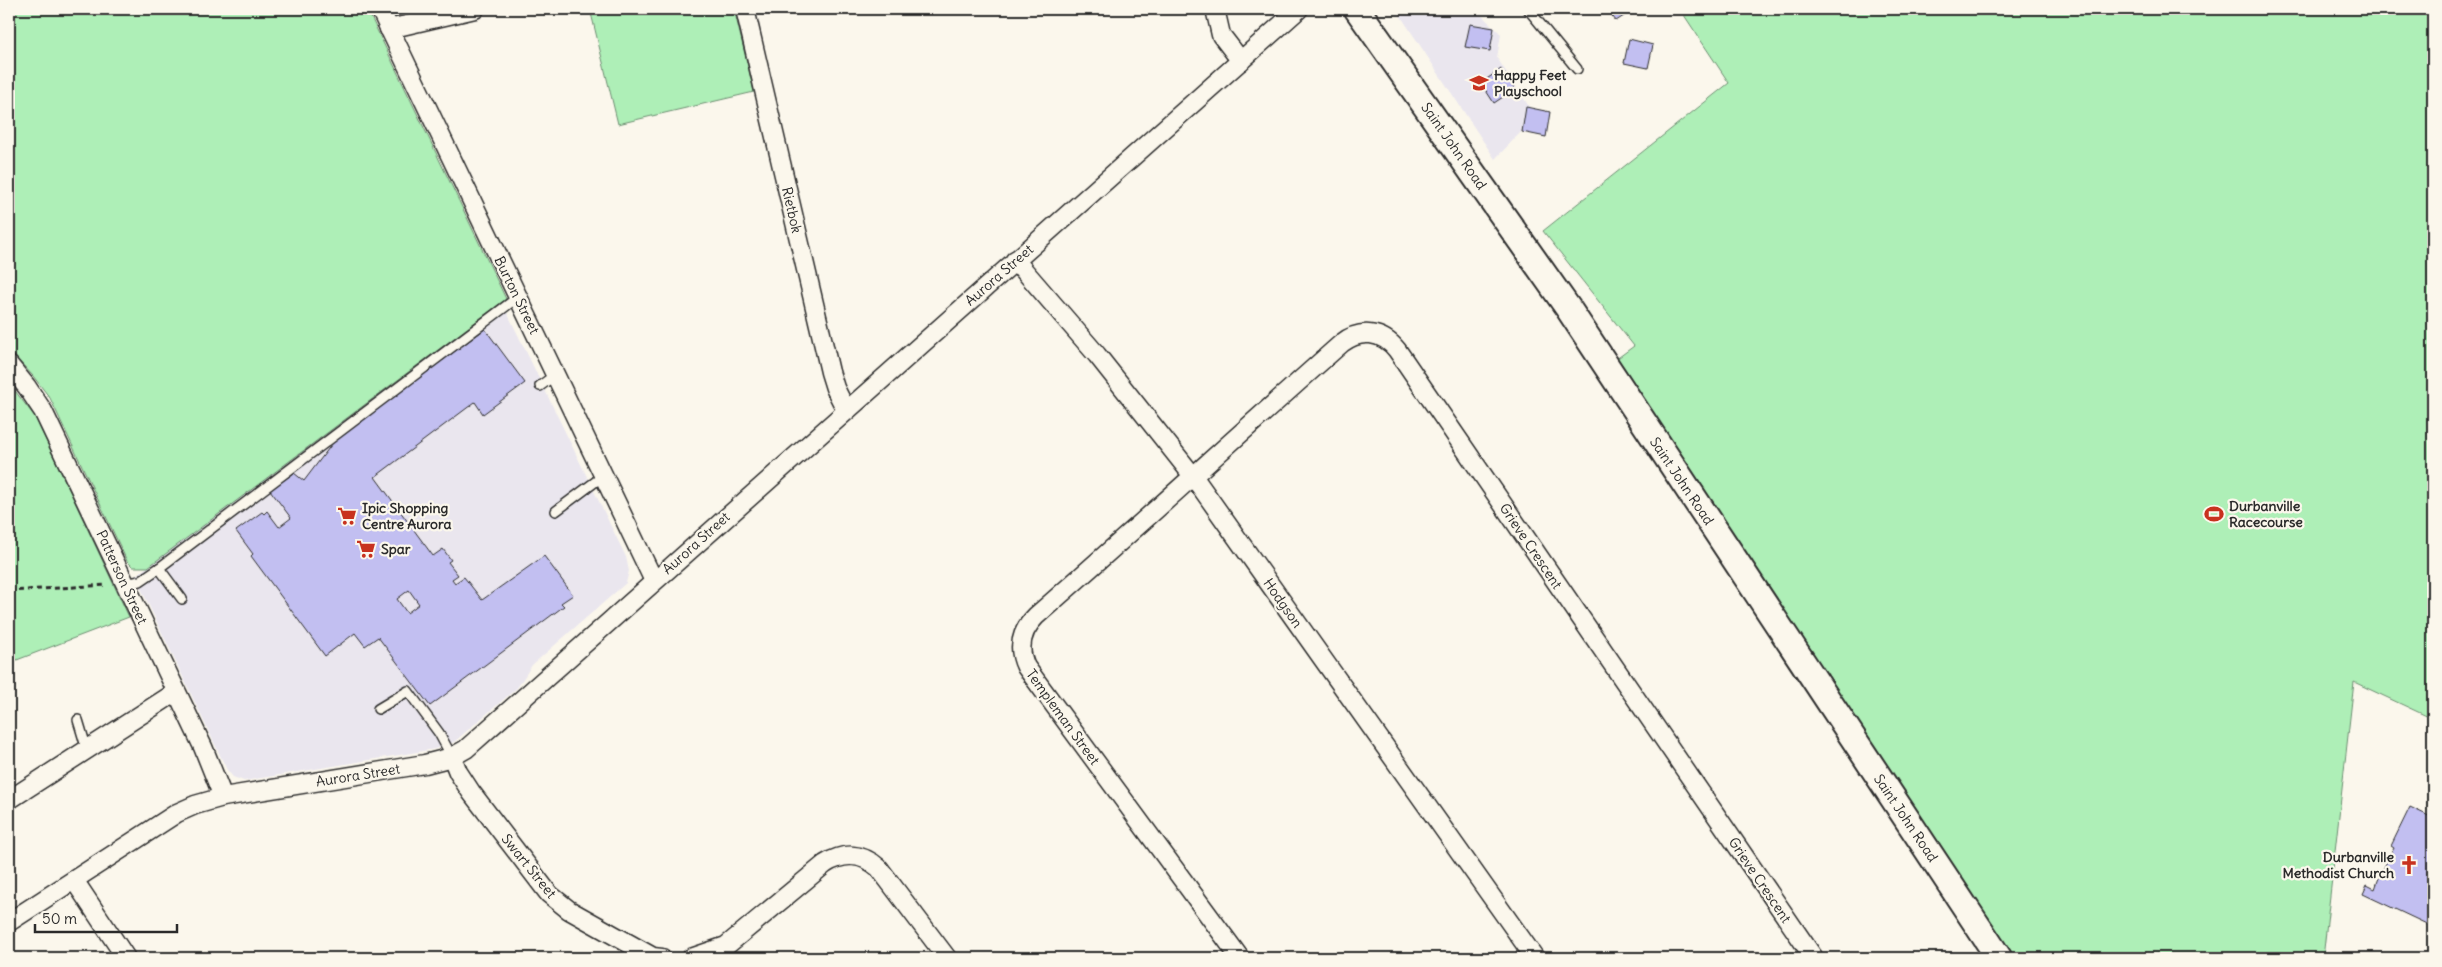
<svg xmlns="http://www.w3.org/2000/svg" width="2442" height="967" viewBox="0 0 2442 967" font-family="Delius,sans-serif">
  <rect width="100%" height="100%" fill="#fbf7ec"/>
  <filter id="ink" filterUnits="userSpaceOnUse"><feTurbulence type="fractalNoise" baseFrequency=".02" numOctaves="2"/><feDisplacementMap in="SourceGraphic" scale="10" xChannelSelector="R" yChannelSelector="G"/><feConvolveMatrix kernelMatrix="1 2 1 2 8 2 1 2 1" color-interpolation-filters="sRGB"/></filter>
  <g filter="url(#ink)">
    <g fill="#eae6ee">
      <path d="M 1396,9 L 1475,9 L 1501,34 L 1497,58 L 1530,108 L 1550,112 L 1546,137 L 1521,132 L 1495,159 Z"/>
      <path d="M 502,302 L 626,557 L 629,571 L 626,583 L 532,665 L 517,688 L 454,742 L 435,749 L 244,781 L 233,777 L 227,770 L 135,576 Z"/>
    </g>
    <g fill="#aeefb7" stroke="#6c8d71">
      <path d="M 9,9 L 367,9 L 506,299 L 148,567 L 133,567 L 127,561 L 50,398 L 33,376 L 9,350 Z"/>
      <path d="M 590,9 L 734,9 L 754,92 L 618,124 Z"/>
      <path d="M 1680,9 L 2433,9 L 2433,719 L 2354,682 L 2323,958 L 2011,958 L 1615,360 L 1634,346 L 1543,231 L 1729,83 Z"/>
      <path d="M 9,383 L 35,417 L 129,617 L 9,663 Z"/>
    </g>
    <g fill="#c2bff1" stroke="#2b2b2b" fill-rule="evenodd">
      <path d="M 1607,9 L 1635,9 L 1616,21 Z"/>
      <path d="M 1470,24 L 1494,28 L 1490,51 L 1465,47 Z"/>
      <path d="M 1629,39 L 1653,45 L 1648,68 L 1624,63 Z"/>
      <path d="M 1501,69 L 1515,89 L 1494,103 L 1481,83 Z"/>
      <path d="M 1526,107 L 1550,112 L 1546,137 L 1522,132 Z"/>
      <path d="M 485,329 L 525,383 L 483,414 L 475,402 L 375,477 L 433,556 L 443,549 L 451,560 L 448,562 L 458,575 L 452,579 L 455,583 L 464,577 L 482,600 L 544,556 L 573,595 L 561,603 L 564,606 L 430,706 L 378,637 L 365,646 L 355,633 L 325,656 L 251,556 L 253,554 L 236,531 L 262,512 L 264,514 L 267,511 L 279,527 L 291,518 L 270,490 L 294,473 L 304,481 L 335,440 ZM 409,590 L 419,604 L 407,613 L 397,599 Z"/>
      <path d="M 2410,807 L 2433,818 L 2433,927 L 2363,894 L 2367,885 L 2375,889 L 2380,875 L 2394,848 L 2391,846 Z"/>
    </g>
    <g fill="none" stroke-linecap="round" stroke-linejoin="round">
      <g stroke="#2b2b2b" stroke-width="12">
        <g id="service">
          <path d="M 1528,9 L 1577,69"/>
          <path d="M 540,386 L 555,375"/>
          <path d="M 556,511 L 603,476"/>
          <path d="M 159,568 L 182,599"/>
          <path d="M 125,584 L 140,581 L 159,568 L 518,297"/>
          <path d="M 378,709 L 408,691 L 439,733 L 452,757"/>
          <path d="M 78,720 L 87,750"/>
        </g>
      </g>
      <g stroke="#2b2b2b" stroke-width="21">
        <g id="minor">
          <path d="M 380,9 L 654,581"/>
          <path d="M 745,9 L 830,372 L 835,388 L 846,410"/>
          <path d="M 1215,9 L 1221,35 L 1241,61"/>
          <path d="M 389,29 L 475,9"/>
          <path d="M 1015,260 L 1097,355 L 1193,476 L 1535,958"/>
          <path d="M 9,365 L 27,387 L 43,411 L 203,747 L 223,797"/>
          <path d="M 452,757 L 458,772 L 471,792 L 549,894 L 569,910 L 653,957 L 662,958"/>
          <path d="M 9,800 L 176,692"/>
          <path d="M 74,880 L 126,958"/>
          <path d="M 9,922 L 177,813 L 195,805 L 223,797 L 425,764 L 452,757 L 466,749 L 1299,9"/>
          <path d="M 691,958 L 726,946 L 825,864 C 844,852 862,853 879,868 L 947,958"/>
          <path d="M 1240,958 L 1026,667 C 1017,648 1021,631 1036,616 C 1139,526 1239,434 1342,343 C 1360,329 1382,331 1397,350 L 1814,958"/>
        </g>
      </g>
      <g stroke="#2b2b2b" stroke-width="29">
        <path id="secondary" d="M 1357,9 L 1568,308 L 1999,958"/>
      </g>
      <path stroke="#2b2b2b" stroke-width="3" stroke-dasharray="5 4" stroke-linecap="butt" d="M 9,591 L 107,585"/>
      <use href="#service" stroke="#fbf7ec" stroke-width="9"/>
      <use href="#minor" stroke="#fbf7ec" stroke-width="18"/>
      <use href="#secondary" stroke="#fbf7ec" stroke-width="25"/>
    </g>
  </g>
  <defs>
    <g id="school-bare" transform="scale(1.5)"><path d="M0-5L7-2L0 1L-7-2ZM-4 1L0 2.5L4 1V4Q0 6-4 4Z" fill="#c8321e" stroke="#fbf7ec" stroke-width="2.5" paint-order="stroke"/></g>
    <g id="stadium-bare" transform="scale(1.5)"><path d="M0-5a6.5 5 0 1 0 0 10a6.5 5 0 1 0 0-10ZM-3.5-1.8h7v3.6h-7Z" fill="#c8321e" stroke="#fbf7ec" stroke-width="2.5" paint-order="stroke"/></g>
    <g id="supermarket-bare" transform="scale(1.5)"><path d="M-6-5.5h2.5l.6 2H6L4.5 2H-2.5L-4.4-4H-6ZM-1.5 3.2a1.3 1.3 0 1 0 .1 0ZM3 3.2a1.3 1.3 0 1 0 .1 0Z" fill="#c8321e" stroke="#fbf7ec" stroke-width="2.5" paint-order="stroke"/></g>
    <g id="church-bare" transform="scale(1.5)"><path d="M-1.2-6h2.4v3.5h3.3v2.4h-3.3V6h-2.4V-.1h-3.3v-2.4h3.3Z" fill="#c8321e" stroke="#fbf7ec" stroke-width="2.5" paint-order="stroke"/></g>
  </defs>
  <g fill-rule="evenodd">
    <use href="#school-bare" x="1479" y="83"/>
    <use href="#stadium-bare" x="2214" y="514"/>
    <use href="#supermarket-bare" x="347" y="516"/>
    <use href="#supermarket-bare" x="366" y="549"/>
    <use href="#church-bare" x="2409" y="865"/>
  </g>
  <g text-anchor="middle" stroke-width="4.5" stroke-linejoin="round" paint-order="stroke">
    <g font-size="14" font-weight="bold" fill="#2b2b2b" stroke="#fbf7ec" text-anchor="start">
      <text x="1494" y="80">Happy Feet<tspan x="1494" dy="16">Playschool</tspan></text>
      <text x="2229" y="511">Durbanville<tspan x="2229" dy="16">Racecourse</tspan></text>
      <text x="362" y="513">Ipic Shopping<tspan x="362" dy="16">Centre Aurora</tspan></text>
      <text x="381" y="554">Spar</text>
      <text x="2394" y="862" text-anchor="end">Durbanville<tspan x="2394" dy="16">Methodist Church</tspan></text>
    </g>
    <g font-size="14" fill="#2b2b2b" stroke="#fbf7ec">
      <text transform="translate(1454 146) rotate(55)" y="5">Saint John Road</text>
      <text transform="translate(792 210) rotate(77)" y="5">Rietbok</text>
      <text transform="translate(999 275) rotate(-41)" y="5">Aurora Street</text>
      <text transform="translate(517 295) rotate(64)" y="5">Burton Street</text>
      <text transform="translate(1682 481) rotate(56)" y="5">Saint John Road</text>
      <text transform="translate(696 543) rotate(-42)" y="5">Aurora Street</text>
      <text transform="translate(1531 546) rotate(56)" y="5">Grieve Crescent</text>
      <text transform="translate(122 577) rotate(65)" y="5">Patterson Street</text>
      <text transform="translate(1283 603) rotate(55)" y="5">Hodgson</text>
      <text transform="translate(1063 717) rotate(54)" y="5">Templeman Street</text>
      <text transform="translate(358 775) rotate(-9)" y="5">Aurora Street</text>
      <text transform="translate(1906 818) rotate(56)" y="5">Saint John Road</text>
      <text transform="translate(529 866) rotate(51)" y="5">Swart Street</text>
      <text transform="translate(1760 880) rotate(56)" y="5">Grieve Crescent</text>
    </g>
  </g>
  <rect width="2442" height="967" fill="none" stroke="#fbf7ec" stroke-width="30"/>
  <rect x="15" y="15" width="2412" height="937" fill="none" stroke="#2b2b2b" stroke-width="2" filter="url(#ink)"/>
  <path d="M35 924v8h142v-8" fill="none" stroke="#2b2b2b" stroke-width="2.5"/>
  <text x="42" y="924" font-size="15" fill="#2b2b2b" stroke="#fbf7ec" stroke-width="4" paint-order="stroke">50 m</text>
</svg>
